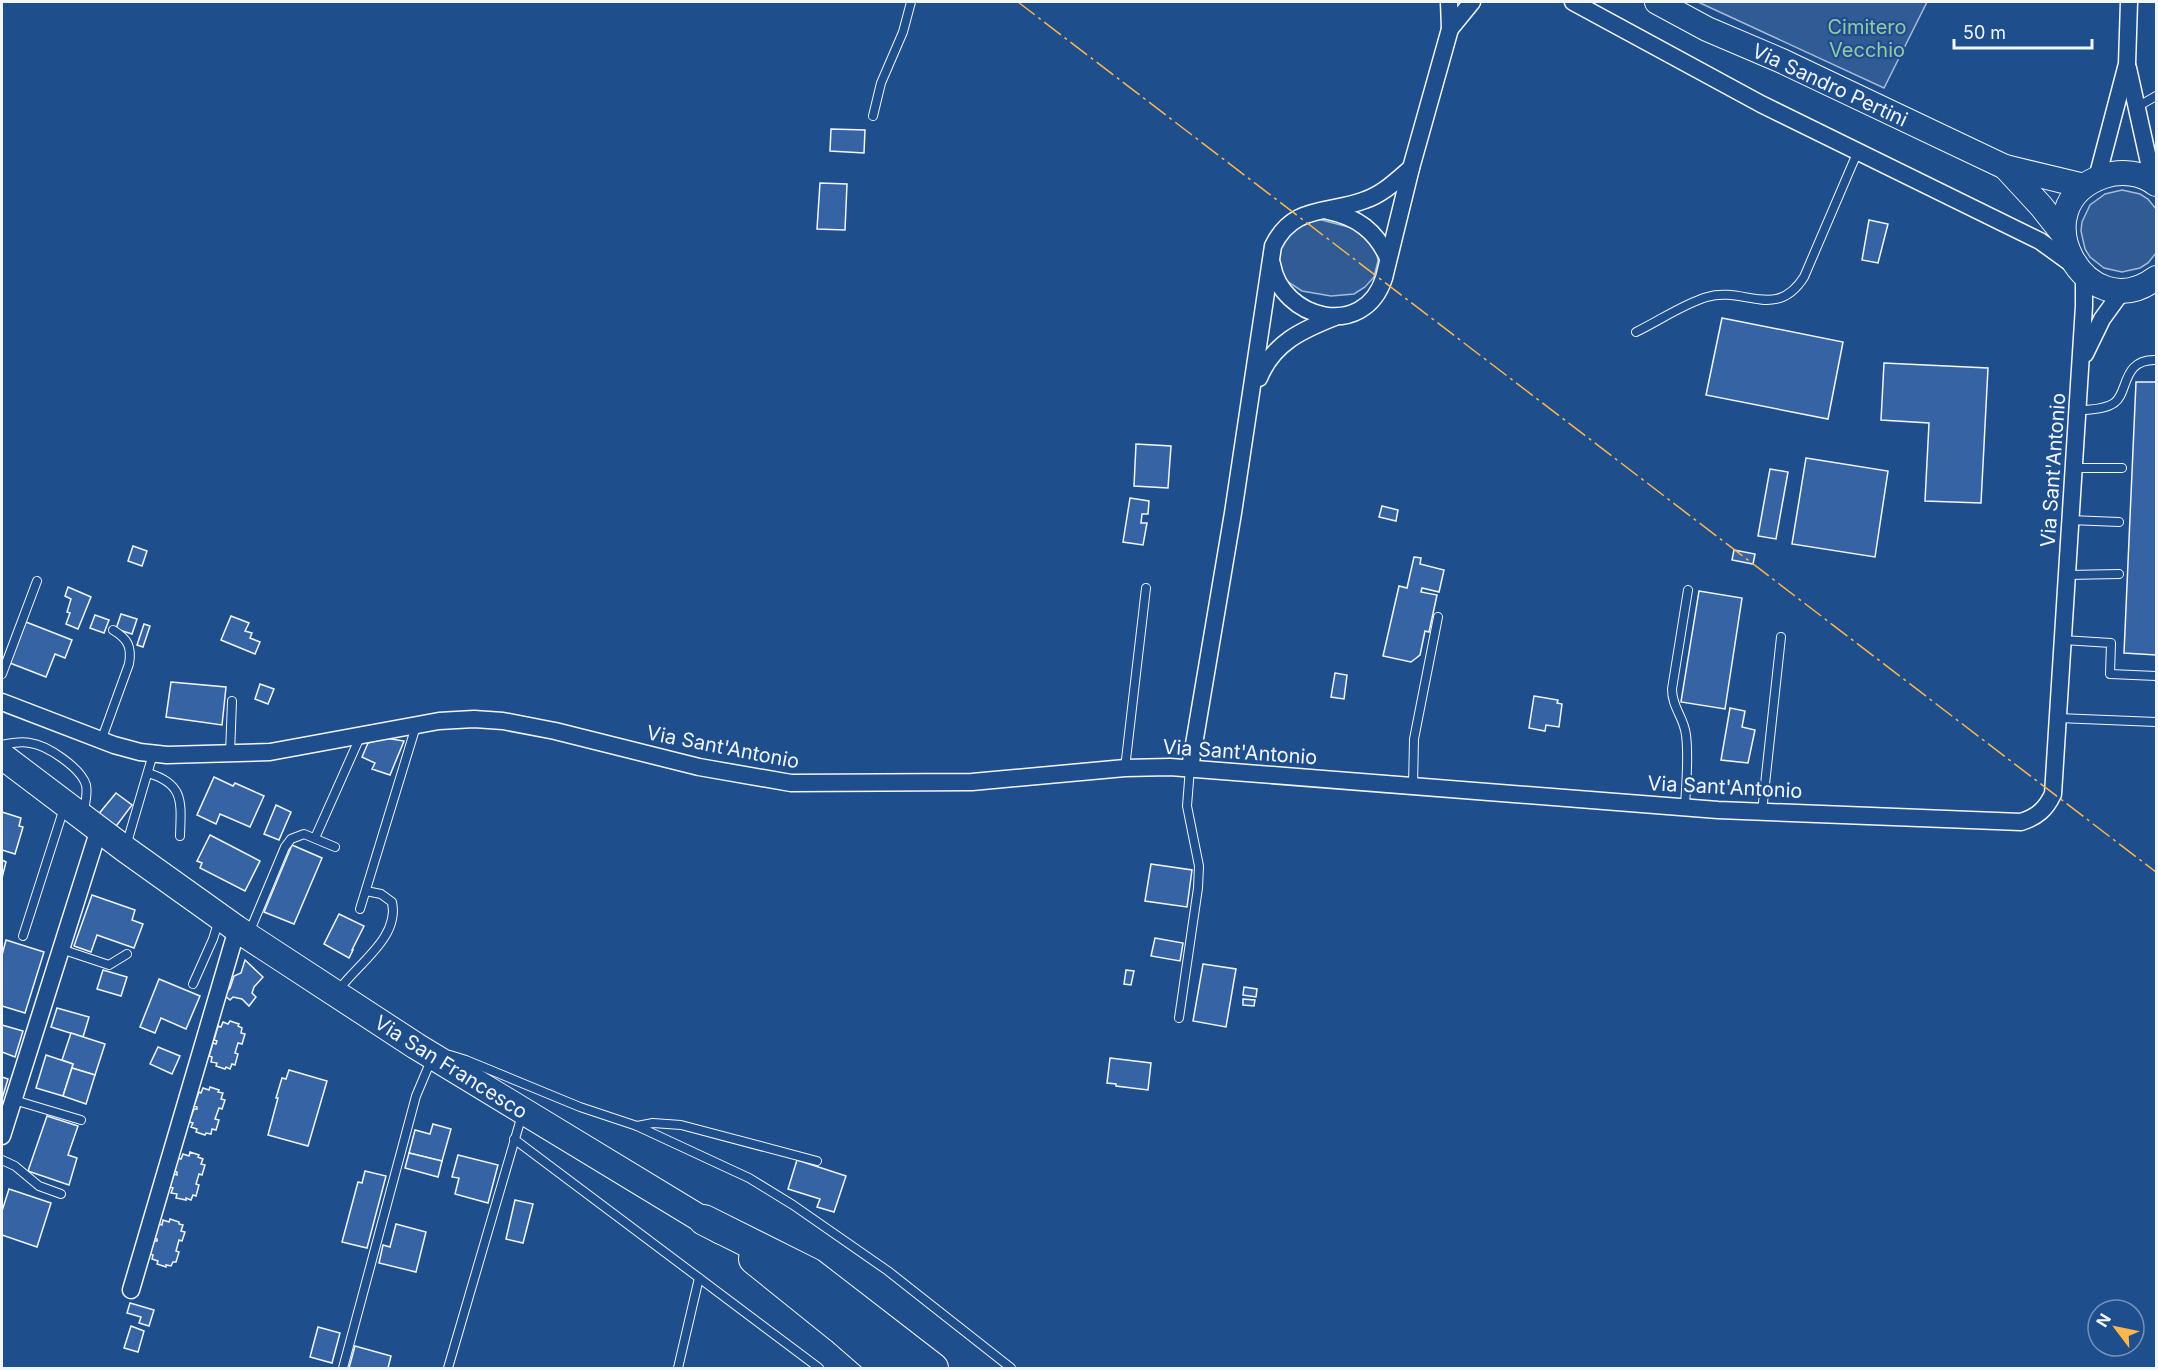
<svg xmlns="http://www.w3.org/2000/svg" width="2158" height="1370" viewBox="0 0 2158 1370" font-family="Inter,sans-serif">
  <rect width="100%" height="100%" fill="#1f4e8c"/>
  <g fill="#305b95" stroke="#a8bbd7" stroke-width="1.5">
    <path d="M 1698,2 L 1927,2 L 1884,88 Z"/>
    <path d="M 2122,190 L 2140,194 L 2148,199 L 2156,209 L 2156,253 L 2148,263 L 2140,268 L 2122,272 L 2104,268 L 2090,257 L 2085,249 L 2081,231 L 2082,222 L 2090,205 L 2105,194 Z"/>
    <path d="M 1318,219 L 1356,229 L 1367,236 L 1377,253 L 1378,261 L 1374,277 L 1365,287 L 1354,294 L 1331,296 L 1302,291 L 1285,280 L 1279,267 L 1278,252 L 1287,232 Z"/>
  </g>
  <g fill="#3563a3" stroke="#f2f6ff" stroke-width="1.5">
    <path d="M 831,129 L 865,130 L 864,153 L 830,151 Z"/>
    <path d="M 820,183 L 847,184 L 845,230 L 817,229 Z"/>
    <path d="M 1869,220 L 1888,224 L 1878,263 L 1862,260 Z"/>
    <path d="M 1722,318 L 1843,342 L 1828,419 L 1706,395 Z"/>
    <path d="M 1884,363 L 1988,368 L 1981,503 L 1925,501 L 1929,423 L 1881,420 Z"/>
    <path d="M 2136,382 L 2156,382 L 2156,655 L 2124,653 Z"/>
    <path d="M 1136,444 L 1171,446 L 1168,488 L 1134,486 Z"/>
    <path d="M 1806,458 L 1888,471 L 1875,557 L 1792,544 Z"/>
    <path d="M 1770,469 L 1788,472 L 1776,539 L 1758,536 Z"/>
    <path d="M 1130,498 L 1149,501 L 1148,514 L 1142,514 L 1141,523 L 1147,523 L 1143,545 L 1123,542 Z"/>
    <path d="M 1382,506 L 1398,510 L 1396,521 L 1379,517 Z"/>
    <path d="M 133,546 L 147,551 L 142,566 L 128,561 Z"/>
    <path d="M 1734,550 L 1755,554 L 1753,564 L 1732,560 Z"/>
    <path d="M 1414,557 L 1421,558 L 1420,564 L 1444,570 L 1439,592 L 1422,588 L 1421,592 L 1437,595 L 1429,632 L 1425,631 L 1420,655 L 1411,662 L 1383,656 L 1399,586 L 1407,588 Z"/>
    <path d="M 68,587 L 91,597 L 78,629 L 66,624 L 70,613 L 67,612 L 71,599 L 65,596 Z"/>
    <path d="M 1699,591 L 1742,598 L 1725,709 L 1681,702 Z"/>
    <path d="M 121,614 L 137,619 L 132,634 L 116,629 Z"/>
    <path d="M 95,615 L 109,620 L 104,633 L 90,628 Z"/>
    <path d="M 231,616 L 249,623 L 245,631 L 252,633 L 250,638 L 260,642 L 255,654 L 221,640 Z"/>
    <path d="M 26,622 L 72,640 L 65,658 L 55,654 L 46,677 L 10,663 Z"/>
    <path d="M 144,624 L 150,626 L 143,647 L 137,645 Z"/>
    <path d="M 1335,673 L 1347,675 L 1344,699 L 1331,697 Z"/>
    <path d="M 171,682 L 226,687 L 222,725 L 166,717 Z"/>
    <path d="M 260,684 L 274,689 L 268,704 L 255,699 Z"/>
    <path d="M 1534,696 L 1558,700 L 1557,703 L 1562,704 L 1559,727 L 1546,725 L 1545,731 L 1529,728 Z"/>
    <path d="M 1730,708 L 1745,711 L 1742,727 L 1755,730 L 1748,763 L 1721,760 Z"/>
    <path d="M 385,738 L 404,741 L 390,775 L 372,769 L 375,763 L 362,757 L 368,743 Z"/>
    <path d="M 214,777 L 233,786 L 235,783 L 264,796 L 250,827 L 220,814 L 216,824 L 197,815 Z"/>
    <path d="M 116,793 L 132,805 L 114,829 L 97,816 Z"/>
    <path d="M 276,805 L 291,812 L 279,840 L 264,834 Z"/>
    <path d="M 2,812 L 21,818 L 19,826 L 23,827 L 15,854 L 2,850 Z"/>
    <path d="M 210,835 L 260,861 L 245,891 L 200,868 L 202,863 L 197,861 Z"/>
    <path d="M 292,845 L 322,858 L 294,924 L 264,912 Z"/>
    <path d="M 2,860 L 6,862 L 2,878 Z"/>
    <path d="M 1151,864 L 1192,870 L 1187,907 L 1145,901 Z"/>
    <path d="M 92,895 L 135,910 L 132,920 L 143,924 L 134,948 L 97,935 L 91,952 L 74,946 Z"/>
    <path d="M 339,914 L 364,926 L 352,950 L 353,950 L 349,958 L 324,944 Z"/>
    <path d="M 1155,938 L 1183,943 L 1180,961 L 1151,956 Z"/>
    <path d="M 6,940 L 44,952 L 25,1013 L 2,1006 L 2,955 Z"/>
    <path d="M 245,960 L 263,977 L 254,987 L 252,993 L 256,997 L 249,1006 L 242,999 L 233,997 L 230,1000 L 224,995 L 230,988 L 234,976 L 241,973 Z"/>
    <path d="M 1203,964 L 1236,969 L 1226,1027 L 1193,1021 Z"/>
    <path d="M 103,970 L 127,977 L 121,996 L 97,989 Z"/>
    <path d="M 1126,970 L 1134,971 L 1131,985 L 1124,984 Z"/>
    <path d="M 159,979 L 200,996 L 186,1029 L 161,1018 L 155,1033 L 140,1027 Z"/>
    <path d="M 1244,987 L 1257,989 L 1256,997 L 1243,995 Z"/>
    <path d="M 1243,999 L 1255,1000 L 1254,1006 L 1243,1005 Z"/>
    <path d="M 57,1008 L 89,1017 L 83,1037 L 51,1027 Z"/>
    <path d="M 230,1021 L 239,1024 L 238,1026 L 242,1028 L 241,1033 L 245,1034 L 242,1044 L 238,1043 L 235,1053 L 238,1054 L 235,1065 L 232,1064 L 230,1069 L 226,1067 L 225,1069 L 216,1066 L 217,1063 L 211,1062 L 212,1057 L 209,1056 L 213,1043 L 216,1044 L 217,1041 L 214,1040 L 218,1026 L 221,1027 L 223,1022 L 228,1024 Z"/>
    <path d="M 2,1025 L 23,1031 L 15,1057 L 2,1052 Z"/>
    <path d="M 71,1033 L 105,1044 L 95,1075 L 72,1068 L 73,1064 L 62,1060 Z"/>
    <path d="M 158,1047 L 180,1056 L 172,1074 L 150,1064 Z"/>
    <path d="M 46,1055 L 73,1064 L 63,1096 L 36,1088 Z"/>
    <path d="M 1110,1058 L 1151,1063 L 1148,1090 L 1116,1086 L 1116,1084 L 1107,1083 Z"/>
    <path d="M 72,1068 L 95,1075 L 86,1104 L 63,1096 Z"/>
    <path d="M 289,1070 L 327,1081 L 308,1146 L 268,1135 L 278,1098 L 276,1098 L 282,1078 L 286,1079 Z"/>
    <path d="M 2,1077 L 8,1079 L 2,1099 Z"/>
    <path d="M 210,1087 L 219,1090 L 218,1092 L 223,1093 L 221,1099 L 225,1100 L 222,1109 L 219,1108 L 215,1119 L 219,1120 L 216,1130 L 212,1129 L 211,1134 L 206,1133 L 205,1135 L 196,1132 L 197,1129 L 191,1127 L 193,1123 L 189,1122 L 194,1109 L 197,1109 L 197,1107 L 194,1106 L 199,1092 L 201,1093 L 203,1088 L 209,1090 Z"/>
    <path d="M 47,1116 L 78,1126 L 68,1155 L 77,1158 L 69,1185 L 28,1171 Z"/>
    <path d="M 433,1124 L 451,1129 L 442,1161 L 409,1153 L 415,1130 L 430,1134 Z"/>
    <path d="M 190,1152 L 199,1155 L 198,1157 L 203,1159 L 201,1164 L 205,1165 L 202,1175 L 199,1174 L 196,1184 L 199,1185 L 196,1196 L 193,1195 L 191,1200 L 186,1198 L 186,1200 L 176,1198 L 177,1194 L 171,1193 L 173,1188 L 170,1187 L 174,1174 L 177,1175 L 177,1172 L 174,1171 L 178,1158 L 181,1159 L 183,1154 L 189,1156 Z"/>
    <path d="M 409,1153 L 442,1161 L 438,1177 L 405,1168 Z"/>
    <path d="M 458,1155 L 498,1165 L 488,1203 L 455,1194 L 459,1178 L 452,1177 Z"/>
    <path d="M 797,1160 L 846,1176 L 834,1212 L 817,1207 L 820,1199 L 788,1189 Z"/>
    <path d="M 365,1171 L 386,1176 L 367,1248 L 342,1242 L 358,1182 L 362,1183 Z"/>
    <path d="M 9,1189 L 51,1203 L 37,1247 L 2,1235 L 2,1211 Z"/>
    <path d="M 515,1200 L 533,1204 L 523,1243 L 506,1239 Z"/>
    <path d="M 170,1219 L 179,1222 L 179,1224 L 183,1225 L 181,1231 L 185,1232 L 182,1241 L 179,1240 L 176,1251 L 179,1252 L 176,1262 L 173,1262 L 171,1266 L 166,1265 L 166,1267 L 157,1264 L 158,1261 L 152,1259 L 153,1255 L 150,1254 L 154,1241 L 157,1241 L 157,1239 L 154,1238 L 159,1224 L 162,1225 L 163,1220 L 169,1222 Z"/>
    <path d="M 396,1224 L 426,1232 L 416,1272 L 379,1263 L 383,1245 L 390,1247 Z"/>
    <path d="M 130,1303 L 154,1310 L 149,1326 L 139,1323 L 141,1317 L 127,1313 Z"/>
    <path d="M 131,1326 L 144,1331 L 138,1352 L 124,1348 Z"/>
    <path d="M 318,1327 L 340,1333 L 332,1363 L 310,1357 Z"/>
    <path d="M 355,1346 L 391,1356 L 388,1368 L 349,1368 Z"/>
  </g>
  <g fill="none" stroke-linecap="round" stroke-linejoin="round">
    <g stroke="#f2f6ff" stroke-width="10">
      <g id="lane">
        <path d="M 2137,107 L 2156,96"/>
        <path d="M 873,116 L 881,83 L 903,32 L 911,2"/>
        <path d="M 1636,332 C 1659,321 1683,304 1707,297 C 1744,286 1776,321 1804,277 L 1858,151"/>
        <path d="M 2078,411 C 2089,409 2104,410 2114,403 C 2129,393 2121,359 2156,360"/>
        <path d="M 2074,468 L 2122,468"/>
        <path d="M 2070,520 L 2119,522"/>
        <path d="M 2067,575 L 2119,574"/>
        <path d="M 2063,640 L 2111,643 L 2110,674 L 2156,676"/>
        <path d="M 2,674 L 37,581"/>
        <path d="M 2058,718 L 2156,722"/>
        <path d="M 101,741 L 129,664 C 132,647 128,639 113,630"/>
        <path d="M 2,745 C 11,743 21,741 30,743 C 47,745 81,768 86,785 C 88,795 85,804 83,814"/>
        <path d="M 230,754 L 232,701"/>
        <path d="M 1125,768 L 1146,588"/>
        <path d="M 148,773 C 185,784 181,803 180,836"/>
        <path d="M 1413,786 L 1414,739 L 1438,617"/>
        <path d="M 1685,807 C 1686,784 1689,758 1686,735 C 1684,717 1672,708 1672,689 L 1688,590"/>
        <path d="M 1762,812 L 1781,637"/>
        <path d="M 315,838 L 360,737"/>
        <path d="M 126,846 L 153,754"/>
        <path d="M 360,909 L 416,726"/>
        <path d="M 249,933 L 285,847 L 291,839 L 304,834 L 335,847"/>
        <path d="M 23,936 L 64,808"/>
        <path d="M 61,949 L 109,965 L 127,954"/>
        <path d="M 193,984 L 213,939 L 219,920"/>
        <path d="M 338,991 C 356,965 400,938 392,902 L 381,894 L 366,891"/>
        <path d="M 1179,1018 L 1198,888 L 1199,866 L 1187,806 L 1190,768"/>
        <path d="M 450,1055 L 466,1060 L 580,1107 L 637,1126 L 749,1178 L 793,1205 L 888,1271 L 1011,1368"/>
        <path d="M 14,1100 L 81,1120"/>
        <path d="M 637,1126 L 653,1123 L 681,1125 L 817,1161"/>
        <path d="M 514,1139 L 819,1368"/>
        <path d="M 2,1160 L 15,1166 L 39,1186 L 61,1194"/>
        <path d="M 343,1368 L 416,1096 L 432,1058"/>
        <path d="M 448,1368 L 522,1115"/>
        <path d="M 678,1368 L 699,1278"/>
      </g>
    </g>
    <g stroke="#f2f6ff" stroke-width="19">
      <g id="street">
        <path d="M 1573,2 L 1761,104 L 2040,241 L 2076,267"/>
        <path d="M 1450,29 L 1472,2"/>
        <path d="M 2128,68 L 2153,181"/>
        <path d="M 2097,178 L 2127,64 L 2129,2"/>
        <path d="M 1328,211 C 1357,217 1376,231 1388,258"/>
        <path d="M 1272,264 C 1281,319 1364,341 1384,278 L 1411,168 L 1450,29 L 1449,2"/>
        <path d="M 2085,354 L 2102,319 L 2123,290"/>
        <path d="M 1259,378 C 1273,343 1302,330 1335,317"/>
        <path d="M 2,702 L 114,745 L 140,752 L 167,755 L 270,752 L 439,721 L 474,719 L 503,721 L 555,731 L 699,767 L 791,783 L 972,782 L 1125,768 L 1170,767 L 1718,810 L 2021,822 C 2037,817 2046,809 2053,794 L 2084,306 L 2084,276"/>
        <path d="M 1190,768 L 1233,513 L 1273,246 C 1293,204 1329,214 1365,200 C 1383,194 1397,180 1411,168"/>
        <path d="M 2,1136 L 99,829"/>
        <path d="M 131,1290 L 237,929"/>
      </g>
    </g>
    <g stroke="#f2f6ff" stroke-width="26">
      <g id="secondary">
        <path d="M 1657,2 L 1707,29 L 1782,61 L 2005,167 L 2084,186"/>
        <path d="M 2005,167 L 2041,206 L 2064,235"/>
        <path d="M 2156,184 C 2142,173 2122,170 2104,176 C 2018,205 2086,331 2156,278"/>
      </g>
    </g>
    <g stroke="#f2f6ff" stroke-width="28">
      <g id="primary">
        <path d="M 2,756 L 125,849 L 237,929 L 416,1046 L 721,1231"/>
        <path d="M 873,1340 L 907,1368"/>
      </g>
    </g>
    <g stroke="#f2f6ff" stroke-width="32">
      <g id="highway">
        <path d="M 704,1220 L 810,1273 L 933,1368"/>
        <path d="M 754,1259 L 841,1329 L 886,1368"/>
      </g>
    </g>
    <use href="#lane" stroke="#1f4e8c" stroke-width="8"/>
    <use href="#street" stroke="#1f4e8c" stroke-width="16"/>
    <use href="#secondary" stroke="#1f4e8c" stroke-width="24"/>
    <use href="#primary" stroke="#1f4e8c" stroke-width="26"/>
    <use href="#highway" stroke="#1f4e8c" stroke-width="30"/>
    <path stroke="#ffb74d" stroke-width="1.5" stroke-dasharray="21 4.5 3 4.5" stroke-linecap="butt" d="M 1018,2 L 2156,872"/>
  </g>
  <g text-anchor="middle" stroke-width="4.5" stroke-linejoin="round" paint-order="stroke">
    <g font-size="20" fill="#97c8a6" stroke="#1f4e8c">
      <text x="1867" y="34">Cimitero<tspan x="1867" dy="23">Vecchio</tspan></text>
    </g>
    <g font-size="20" fill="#f2f6ff" stroke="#1f4e8c">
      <text transform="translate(1830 85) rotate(25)" y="7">Via Sandro Pertini</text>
      <text transform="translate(2053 470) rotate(-86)" y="7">Via Sant'Antonio</text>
      <text transform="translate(723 747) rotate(11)" y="7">Via Sant'Antonio</text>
      <text transform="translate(1240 752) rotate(4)" y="7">Via Sant'Antonio</text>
      <text transform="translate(1725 787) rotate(3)" y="7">Via Sant'Antonio</text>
      <text transform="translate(451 1067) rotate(32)" y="7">Via San Francesco</text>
    </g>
  </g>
  <rect width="2158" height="1370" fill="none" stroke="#f2f6ff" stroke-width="6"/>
  <g transform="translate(2116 1328) rotate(302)"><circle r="28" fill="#1f4e8c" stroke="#7391ba" stroke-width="1.5"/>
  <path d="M0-4.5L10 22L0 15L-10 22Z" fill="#ffb74d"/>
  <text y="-9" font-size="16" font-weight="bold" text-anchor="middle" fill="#f2f6ff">N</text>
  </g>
  <path d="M1954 39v9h138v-9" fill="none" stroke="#f2f6ff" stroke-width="3"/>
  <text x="1963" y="39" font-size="18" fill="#f2f6ff" stroke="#1f4e8c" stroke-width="4.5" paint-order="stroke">50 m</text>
</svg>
